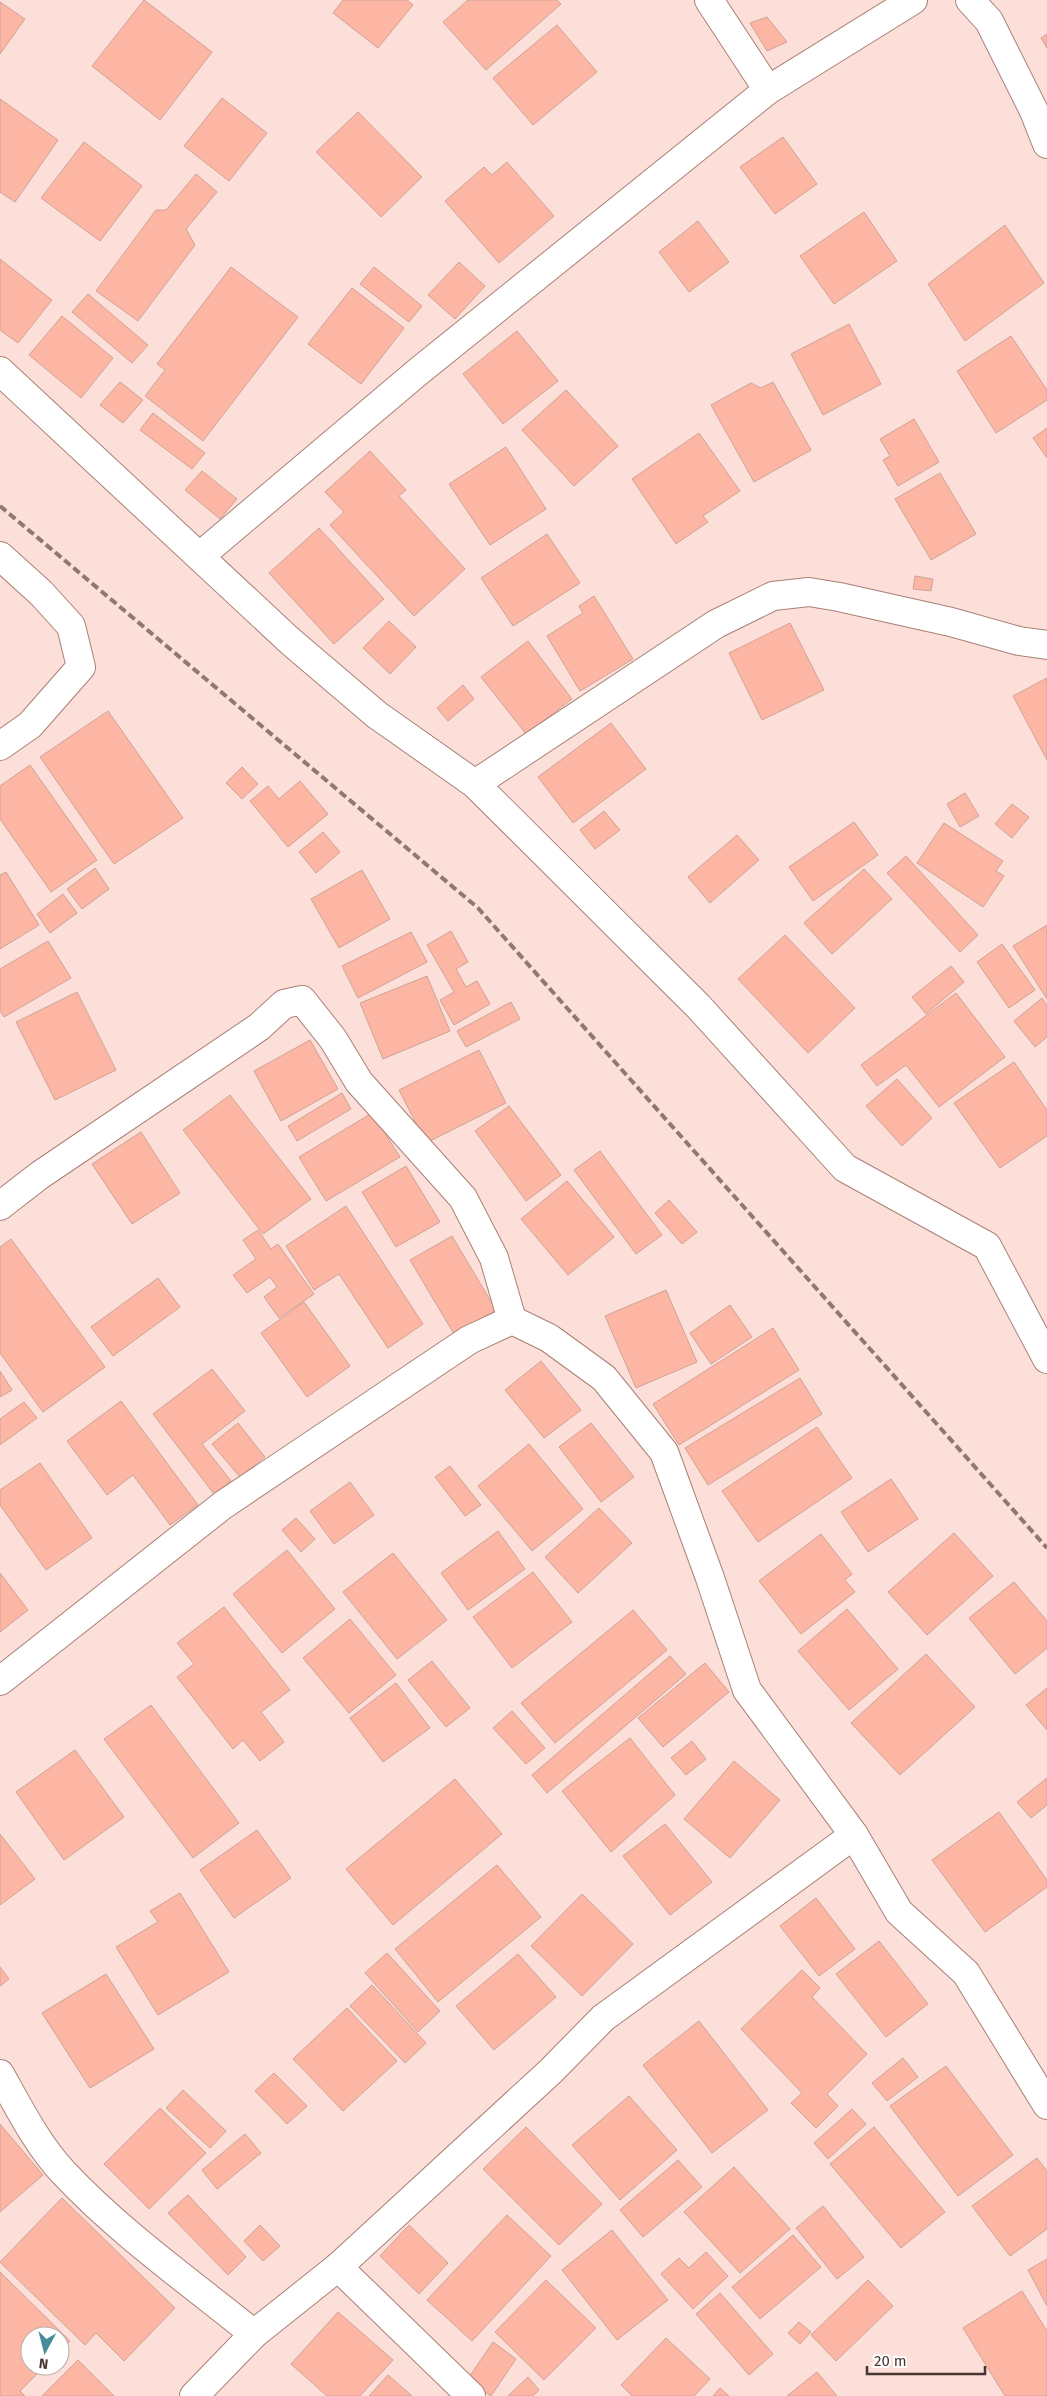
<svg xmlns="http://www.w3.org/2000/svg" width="1047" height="2396" viewBox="0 0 1047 2396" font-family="'Fira Sans',sans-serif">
  <rect width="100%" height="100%" fill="#fbdfd8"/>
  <g fill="#feb6a4" stroke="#cea397">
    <path d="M 144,0 L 212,52 L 160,120 L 92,66 Z"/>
    <path d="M 343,0 L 407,0 L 413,5 L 378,48 L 333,13 Z"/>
    <path d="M 468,0 L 557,0 L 561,4 L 486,70 L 443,22 Z"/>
    <path d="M 0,2 L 25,19 L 0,54 Z"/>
    <path d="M 767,17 L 787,42 L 767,51 L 750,23 Z"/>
    <path d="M 557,25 L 597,72 L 533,125 L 493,78 Z"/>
    <path d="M 1047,34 L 1047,48 L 1041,38 Z"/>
    <path d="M 222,98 L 267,133 L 229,181 L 184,146 Z"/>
    <path d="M 0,99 L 58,140 L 15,202 L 0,192 Z"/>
    <path d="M 358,112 L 422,177 L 381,217 L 316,152 Z"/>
    <path d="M 783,137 L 817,184 L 775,214 L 740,167 Z"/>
    <path d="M 84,142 L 142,186 L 100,241 L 41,198 Z"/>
    <path d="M 507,162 L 554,216 L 499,263 L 445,201 L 484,167 L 492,175 Z"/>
    <path d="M 196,174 L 217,192 L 186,229 L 195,245 L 138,321 L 96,291 L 156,210 L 166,210 Z"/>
    <path d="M 864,212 L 897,261 L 834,304 L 800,256 Z"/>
    <path d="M 698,221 L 729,262 L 689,292 L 659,252 Z"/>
    <path d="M 1005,225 L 1044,283 L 965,341 L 928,284 Z"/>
    <path d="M 0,259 L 52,300 L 18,343 L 0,330 Z"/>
    <path d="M 459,262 L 485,286 L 455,319 L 428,295 Z"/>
    <path d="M 231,267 L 298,317 L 203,441 L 145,396 L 165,370 L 157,364 Z"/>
    <path d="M 374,267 L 422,306 L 409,322 L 360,284 Z"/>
    <path d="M 352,288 L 404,328 L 361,384 L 308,344 Z"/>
    <path d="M 88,294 L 148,345 L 132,363 L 72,312 Z"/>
    <path d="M 62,316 L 113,358 L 81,398 L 29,355 Z"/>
    <path d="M 849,324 L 881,384 L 823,415 L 791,354 Z"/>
    <path d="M 517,331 L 558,381 L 503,424 L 463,374 Z"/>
    <path d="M 1011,336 L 1047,390 L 1047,400 L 996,433 L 957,371 Z"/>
    <path d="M 120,382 L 143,400 L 123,423 L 100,405 Z"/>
    <path d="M 773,382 L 811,450 L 754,482 L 711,405 L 751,383 L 761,388 Z"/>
    <path d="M 566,390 L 618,446 L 574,486 L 522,430 Z"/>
    <path d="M 153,413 L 205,453 L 192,469 L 140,430 Z"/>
    <path d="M 914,419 L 939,462 L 898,486 L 883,460 L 890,456 L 880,439 Z"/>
    <path d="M 1047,428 L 1047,458 L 1033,438 Z"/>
    <path d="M 699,433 L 740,491 L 703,516 L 708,522 L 676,544 L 632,479 Z"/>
    <path d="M 506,447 L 546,509 L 490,545 L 449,484 Z"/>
    <path d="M 370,451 L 406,490 L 399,496 L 465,569 L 414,616 L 330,525 L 344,512 L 325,492 Z"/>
    <path d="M 202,471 L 237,499 L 220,519 L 185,490 Z"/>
    <path d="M 940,473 L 976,534 L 931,560 L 895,499 Z"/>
    <path d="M 319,528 L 384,599 L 334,644 L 269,573 Z"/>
    <path d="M 547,534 L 580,583 L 513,626 L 481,578 Z"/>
    <path d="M 915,576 L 933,579 L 931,591 L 913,589 Z"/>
    <path d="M 594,596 L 633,659 L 580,691 L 547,636 L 583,613 L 579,606 Z"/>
    <path d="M 389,621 L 416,647 L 390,674 L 363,648 Z"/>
    <path d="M 790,623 L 824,690 L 762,720 L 729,653 Z"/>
    <path d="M 528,641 L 572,699 L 526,734 L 481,677 Z"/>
    <path d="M 1047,678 L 1047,760 L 1013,696 Z"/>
    <path d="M 463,685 L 474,699 L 448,721 L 437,708 Z"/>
    <path d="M 108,711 L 183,818 L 114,864 L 40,757 Z"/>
    <path d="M 611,723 L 646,769 L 573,823 L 538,777 Z"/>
    <path d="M 30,765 L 97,860 L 51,892 L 0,819 L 0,786 Z"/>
    <path d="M 242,767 L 258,784 L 242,799 L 226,783 Z"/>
    <path d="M 300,781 L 328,814 L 288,847 L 250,801 L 268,786 L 279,799 Z"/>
    <path d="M 965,793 L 979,816 L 960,827 L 947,804 Z"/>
    <path d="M 1012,804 L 1029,817 L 1012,838 L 995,824 Z"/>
    <path d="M 604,811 L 620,830 L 595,849 L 580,830 Z"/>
    <path d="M 854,822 L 878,855 L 813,901 L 789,867 Z"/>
    <path d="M 944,823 L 1003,861 L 996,871 L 1004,876 L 983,907 L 917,863 Z"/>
    <path d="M 323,832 L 340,852 L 316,873 L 299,852 Z"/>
    <path d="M 737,835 L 759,860 L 710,903 L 688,877 Z"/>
    <path d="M 906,856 L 978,935 L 960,952 L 887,873 Z"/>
    <path d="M 95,868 L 109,889 L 82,909 L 67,889 Z"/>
    <path d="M 864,869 L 892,899 L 832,954 L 804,923 Z"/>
    <path d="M 362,870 L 390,919 L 339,948 L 311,899 Z"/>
    <path d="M 6,872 L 39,925 L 0,949 L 0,875 Z"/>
    <path d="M 63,894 L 77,913 L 50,933 L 37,914 Z"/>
    <path d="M 1047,925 L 1047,999 L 1013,946 Z"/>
    <path d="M 451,931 L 468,962 L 456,969 L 466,987 L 477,981 L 490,1004 L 454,1025 L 440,1000 L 454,992 L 427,945 Z"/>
    <path d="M 411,932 L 427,962 L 358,998 L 342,966 Z"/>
    <path d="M 785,935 L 855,1008 L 808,1053 L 738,979 Z"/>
    <path d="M 48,941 L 71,978 L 4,1017 L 0,1011 L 0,969 Z"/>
    <path d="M 1002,944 L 1035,990 L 1009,1008 L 977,962 Z"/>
    <path d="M 951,966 L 964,982 L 926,1014 L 912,997 Z"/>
    <path d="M 427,976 L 450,1031 L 383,1059 L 360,1003 Z"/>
    <path d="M 77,992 L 116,1070 L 55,1100 L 16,1022 Z"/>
    <path d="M 956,993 L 1005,1057 L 939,1107 L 906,1065 L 877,1086 L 861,1065 Z"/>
    <path d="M 1042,998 L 1047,1005 L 1047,1037 L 1035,1047 L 1014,1021 Z"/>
    <path d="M 511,1002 L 520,1019 L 466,1047 L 457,1031 Z"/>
    <path d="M 310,1040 L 338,1089 L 281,1121 L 254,1071 Z"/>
    <path d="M 479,1050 L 506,1103 L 426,1143 L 399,1090 Z"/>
    <path d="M 1014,1062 L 1047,1110 L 1047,1136 L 1000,1168 L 954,1103 Z"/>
    <path d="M 897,1079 L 932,1118 L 902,1146 L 866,1106 Z"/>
    <path d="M 342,1093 L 351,1109 L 297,1141 L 288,1126 Z"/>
    <path d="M 230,1095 L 311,1199 L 263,1234 L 183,1130 Z"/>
    <path d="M 509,1106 L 561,1175 L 526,1201 L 475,1131 Z"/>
    <path d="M 372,1113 L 400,1157 L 326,1201 L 299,1157 Z"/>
    <path d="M 141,1132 L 180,1193 L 132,1224 L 92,1164 Z"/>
    <path d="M 600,1151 L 662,1235 L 636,1254 L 574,1170 Z"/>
    <path d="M 406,1166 L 440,1222 L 396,1247 L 362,1192 Z"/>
    <path d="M 567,1181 L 614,1237 L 568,1275 L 521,1219 Z"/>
    <path d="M 669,1200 L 697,1232 L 682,1244 L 655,1213 Z"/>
    <path d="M 346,1206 L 423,1324 L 388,1348 L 339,1274 L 314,1290 L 286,1246 Z"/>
    <path d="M 258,1230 L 271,1249 L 278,1244 L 314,1294 L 279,1318 L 264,1297 L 277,1287 L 270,1277 L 247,1293 L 233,1275 L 256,1259 L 243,1240 Z"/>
    <path d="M 452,1236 L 496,1310 L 454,1334 L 410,1260 Z"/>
    <path d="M 11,1239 L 105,1367 L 43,1412 L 0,1353 L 0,1247 Z"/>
    <path d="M 158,1278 L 180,1307 L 113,1356 L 91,1327 Z"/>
    <path d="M 666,1290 L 697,1362 L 636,1388 L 605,1316 Z"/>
    <path d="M 304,1302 L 350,1366 L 307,1397 L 261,1333 Z"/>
    <path d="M 730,1305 L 752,1337 L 711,1364 L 690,1333 Z"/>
    <path d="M 773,1328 L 799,1370 L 679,1445 L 653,1404 Z"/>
    <path d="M 541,1361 L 581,1410 L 544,1438 L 505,1390 Z"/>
    <path d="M 212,1369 L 245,1411 L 202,1444 L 231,1481 L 214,1494 L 153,1414 Z"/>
    <path d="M 0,1371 L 12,1390 L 0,1397 Z"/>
    <path d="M 800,1378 L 822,1414 L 708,1485 L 685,1448 Z"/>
    <path d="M 121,1401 L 198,1505 L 170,1525 L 133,1475 L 107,1495 L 67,1441 Z"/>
    <path d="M 24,1402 L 37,1418 L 0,1445 L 0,1419 Z"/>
    <path d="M 238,1423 L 265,1457 L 240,1477 L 212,1444 Z"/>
    <path d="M 591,1423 L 634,1477 L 601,1502 L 559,1447 Z"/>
    <path d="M 817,1427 L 852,1478 L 758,1542 L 722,1491 Z"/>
    <path d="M 529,1444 L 583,1509 L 532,1551 L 478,1486 Z"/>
    <path d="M 40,1463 L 92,1538 L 46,1570 L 0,1505 L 0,1490 Z"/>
    <path d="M 450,1466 L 481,1505 L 465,1516 L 435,1477 Z"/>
    <path d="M 891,1479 L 918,1519 L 868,1552 L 841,1512 Z"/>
    <path d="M 350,1482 L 374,1515 L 334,1544 L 310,1511 Z"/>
    <path d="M 599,1508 L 632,1543 L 578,1593 L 545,1557 Z"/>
    <path d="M 296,1518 L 315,1539 L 301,1552 L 282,1530 Z"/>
    <path d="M 498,1531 L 525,1569 L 468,1610 L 441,1573 Z"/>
    <path d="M 954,1533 L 993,1576 L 927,1635 L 888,1592 Z"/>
    <path d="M 821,1534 L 852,1574 L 845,1580 L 855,1592 L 801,1634 L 759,1581 Z"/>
    <path d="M 287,1550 L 335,1609 L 282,1653 L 233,1594 Z"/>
    <path d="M 393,1553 L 447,1620 L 397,1659 L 343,1592 Z"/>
    <path d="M 533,1572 L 572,1622 L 512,1668 L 473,1617 Z"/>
    <path d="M 0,1573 L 28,1610 L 0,1632 Z"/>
    <path d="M 1014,1582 L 1047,1621 L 1047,1648 L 1015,1674 L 969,1618 Z"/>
    <path d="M 224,1607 L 290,1690 L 261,1712 L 284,1742 L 260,1761 L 243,1740 L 233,1749 L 177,1677 L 194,1664 L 177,1643 Z"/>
    <path d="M 847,1609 L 898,1669 L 849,1710 L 798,1651 Z"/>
    <path d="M 633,1610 L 667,1650 L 555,1743 L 521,1703 Z"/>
    <path d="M 350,1619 L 396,1675 L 349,1713 L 303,1658 Z"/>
    <path d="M 926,1654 L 975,1707 L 900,1775 L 851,1723 Z"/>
    <path d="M 670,1656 L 686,1674 L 547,1793 L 532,1775 Z"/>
    <path d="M 432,1661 L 470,1708 L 446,1727 L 408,1680 Z"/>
    <path d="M 705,1663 L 729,1692 L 663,1747 L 638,1718 Z"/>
    <path d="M 396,1683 L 430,1728 L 383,1762 L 350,1718 Z"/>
    <path d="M 1047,1688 L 1047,1730 L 1026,1705 Z"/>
    <path d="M 151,1705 L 239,1823 L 193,1858 L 104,1739 Z"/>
    <path d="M 512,1711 L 545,1748 L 526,1764 L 493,1728 Z"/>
    <path d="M 630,1738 L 675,1795 L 611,1852 L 562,1791 Z"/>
    <path d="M 692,1741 L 706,1759 L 686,1775 L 671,1758 Z"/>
    <path d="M 75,1750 L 124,1817 L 64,1860 L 16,1792 Z"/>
    <path d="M 734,1761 L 780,1800 L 730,1858 L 684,1819 Z"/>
    <path d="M 1047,1778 L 1047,1805 L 1031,1818 L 1017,1802 Z"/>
    <path d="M 455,1779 L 502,1834 L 393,1925 L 346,1869 Z"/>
    <path d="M 999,1812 L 1047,1880 L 1047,1887 L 985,1932 L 932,1860 Z"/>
    <path d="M 665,1824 L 712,1882 L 670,1915 L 623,1856 Z"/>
    <path d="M 257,1830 L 291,1878 L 234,1918 L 200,1870 Z"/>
    <path d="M 0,1834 L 35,1879 L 0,1905 Z"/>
    <path d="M 497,1865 L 541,1917 L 438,2002 L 395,1949 Z"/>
    <path d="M 180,1893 L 229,1972 L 158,2015 L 116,1947 L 158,1922 L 150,1911 Z"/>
    <path d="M 582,1894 L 633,1944 L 582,1996 L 531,1946 Z"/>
    <path d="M 816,1898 L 855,1949 L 819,1976 L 780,1926 Z"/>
    <path d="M 879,1941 L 928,2004 L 886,2037 L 836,1974 Z"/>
    <path d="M 387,1953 L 440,2011 L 418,2032 L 365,1973 Z"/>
    <path d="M 518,1954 L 556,1997 L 494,2050 L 456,2006 Z"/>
    <path d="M 0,1967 L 9,1979 L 0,1986 Z"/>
    <path d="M 802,1970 L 820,1988 L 812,1997 L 867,2054 L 827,2094 L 838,2106 L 816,2128 L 791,2103 L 802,2093 L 741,2029 Z"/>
    <path d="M 106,1974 L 154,2049 L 90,2088 L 42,2013 Z"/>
    <path d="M 372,1985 L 426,2043 L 405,2063 L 350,2006 Z"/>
    <path d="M 347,2008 L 397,2061 L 343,2111 L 293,2059 Z"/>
    <path d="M 699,2021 L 768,2110 L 712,2153 L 643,2065 Z"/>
    <path d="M 903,2058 L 918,2077 L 887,2101 L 872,2083 Z"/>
    <path d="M 946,2066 L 1013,2155 L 958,2196 L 890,2106 Z"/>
    <path d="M 274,2073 L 307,2106 L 287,2124 L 255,2091 Z"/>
    <path d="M 183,2090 L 226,2131 L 210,2148 L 166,2108 Z"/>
    <path d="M 629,2096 L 677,2150 L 620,2200 L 572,2145 Z"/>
    <path d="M 160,2108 L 206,2153 L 149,2209 L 104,2164 Z"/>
    <path d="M 852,2109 L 866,2124 L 828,2159 L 814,2143 Z"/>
    <path d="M 0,2124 L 43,2175 L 0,2212 Z"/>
    <path d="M 526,2127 L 602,2204 L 559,2245 L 483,2169 Z"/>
    <path d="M 874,2127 L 945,2212 L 901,2248 L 830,2164 Z"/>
    <path d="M 245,2134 L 261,2153 L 217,2189 L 202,2170 Z"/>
    <path d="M 1037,2158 L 1047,2171 L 1047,2229 L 1010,2256 L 972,2206 Z"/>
    <path d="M 678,2160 L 702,2187 L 643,2237 L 620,2210 Z"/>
    <path d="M 734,2167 L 790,2229 L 740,2273 L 684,2212 Z"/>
    <path d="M 188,2195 L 246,2257 L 228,2275 L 168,2213 Z"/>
    <path d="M 62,2198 L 175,2308 L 124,2361 L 96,2333 L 85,2345 L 0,2262 Z"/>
    <path d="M 823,2206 L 864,2257 L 837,2279 L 796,2228 Z"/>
    <path d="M 507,2215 L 551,2256 L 472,2341 L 427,2300 Z"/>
    <path d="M 260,2225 L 280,2246 L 263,2261 L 244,2241 Z"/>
    <path d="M 409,2225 L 448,2263 L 419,2294 L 380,2256 Z"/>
    <path d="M 612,2230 L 668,2300 L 617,2340 L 562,2270 Z"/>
    <path d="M 793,2235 L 821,2267 L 760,2319 L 732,2287 Z"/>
    <path d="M 706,2252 L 728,2276 L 693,2309 L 661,2274 L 679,2258 L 689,2268 Z"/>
    <path d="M 1047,2259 L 1047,2306 L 1028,2270 Z"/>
    <path d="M 0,2272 L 70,2341 L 60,2352 L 60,2336 L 30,2336 L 30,2366 L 45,2366 L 20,2391 L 25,2396 L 0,2396 Z"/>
    <path d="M 546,2280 L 596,2328 L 544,2380 L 495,2332 Z"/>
    <path d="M 868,2280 L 893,2306 L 836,2361 L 811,2335 Z"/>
    <path d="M 1022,2291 L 1047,2331 L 1047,2396 L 1005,2396 L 963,2328 Z"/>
    <path d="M 720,2293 L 773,2354 L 749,2375 L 696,2314 Z"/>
    <path d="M 338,2312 L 393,2360 L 360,2396 L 327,2396 L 291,2364 Z"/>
    <path d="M 799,2322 L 811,2332 L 800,2344 L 788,2333 Z"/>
    <path d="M 666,2338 L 710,2379 L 694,2396 L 632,2396 L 621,2385 Z"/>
    <path d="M 493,2342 L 516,2359 L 491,2396 L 467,2380 Z"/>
    <path d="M 78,2360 L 114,2396 L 42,2396 Z"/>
    <path d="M 817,2372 L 837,2396 L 787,2396 Z"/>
    <path d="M 388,2375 L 412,2396 L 369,2396 Z"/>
    <path d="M 528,2377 L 539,2390 L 533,2396 L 508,2396 Z"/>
    <path d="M 720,2388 L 729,2396 L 713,2396 Z"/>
  </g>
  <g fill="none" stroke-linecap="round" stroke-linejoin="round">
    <g stroke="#aa8076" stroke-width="30">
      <g id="minor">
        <path d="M 709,0 L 768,90"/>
        <path d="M 970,0 L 989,21 L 1034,111 L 1047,144"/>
        <path d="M 0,371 L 290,641 L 377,715 L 475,784 L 698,1006 L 845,1168 L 987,1246 L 1047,1359"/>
        <path d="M 0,556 L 41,593 L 71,626 L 81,667 L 30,725 L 0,746"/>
        <path d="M 200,556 L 419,371 L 768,90 L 913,0"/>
        <path d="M 475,784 L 716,624 L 773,596 L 809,592 L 839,597 L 951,622 L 1019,641 L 1047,645"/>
        <path d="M 0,1206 L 40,1175 L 259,1027 L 284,1004 L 302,1000 L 333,1039 L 359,1082 L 463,1198 L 494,1258 L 512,1320 L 549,1338 L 604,1378 L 664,1452 L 710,1578 L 747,1690 L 854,1835 L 899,1912 L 966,1973 L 1047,2105"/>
        <path d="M 0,1681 L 223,1505 L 469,1340 L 512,1320"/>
        <path d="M 0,2074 C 19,2108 37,2144 63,2172 C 120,2233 190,2282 254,2334"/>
        <path d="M 338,2267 L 471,2396"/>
        <path d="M 194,2396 L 254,2334 L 338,2267 L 551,2071 L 603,2018 L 854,1835"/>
      </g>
    </g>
    <use href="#minor" stroke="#fff" stroke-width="28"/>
    <path stroke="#8e7873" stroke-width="4" stroke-dasharray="8 4" stroke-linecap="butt" d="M 0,506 L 478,908 L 1047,1548"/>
  </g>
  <g transform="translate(45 2351) rotate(187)"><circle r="24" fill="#ffffff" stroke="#b6afad"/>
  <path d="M0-4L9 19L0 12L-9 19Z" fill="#478a99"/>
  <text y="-8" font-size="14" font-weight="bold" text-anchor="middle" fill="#483632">N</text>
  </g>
  <path d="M867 2366v8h118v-8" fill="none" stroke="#483632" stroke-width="2.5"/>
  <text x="874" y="2366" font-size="15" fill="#483632" stroke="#ffffff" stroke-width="4" paint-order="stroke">20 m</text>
</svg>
